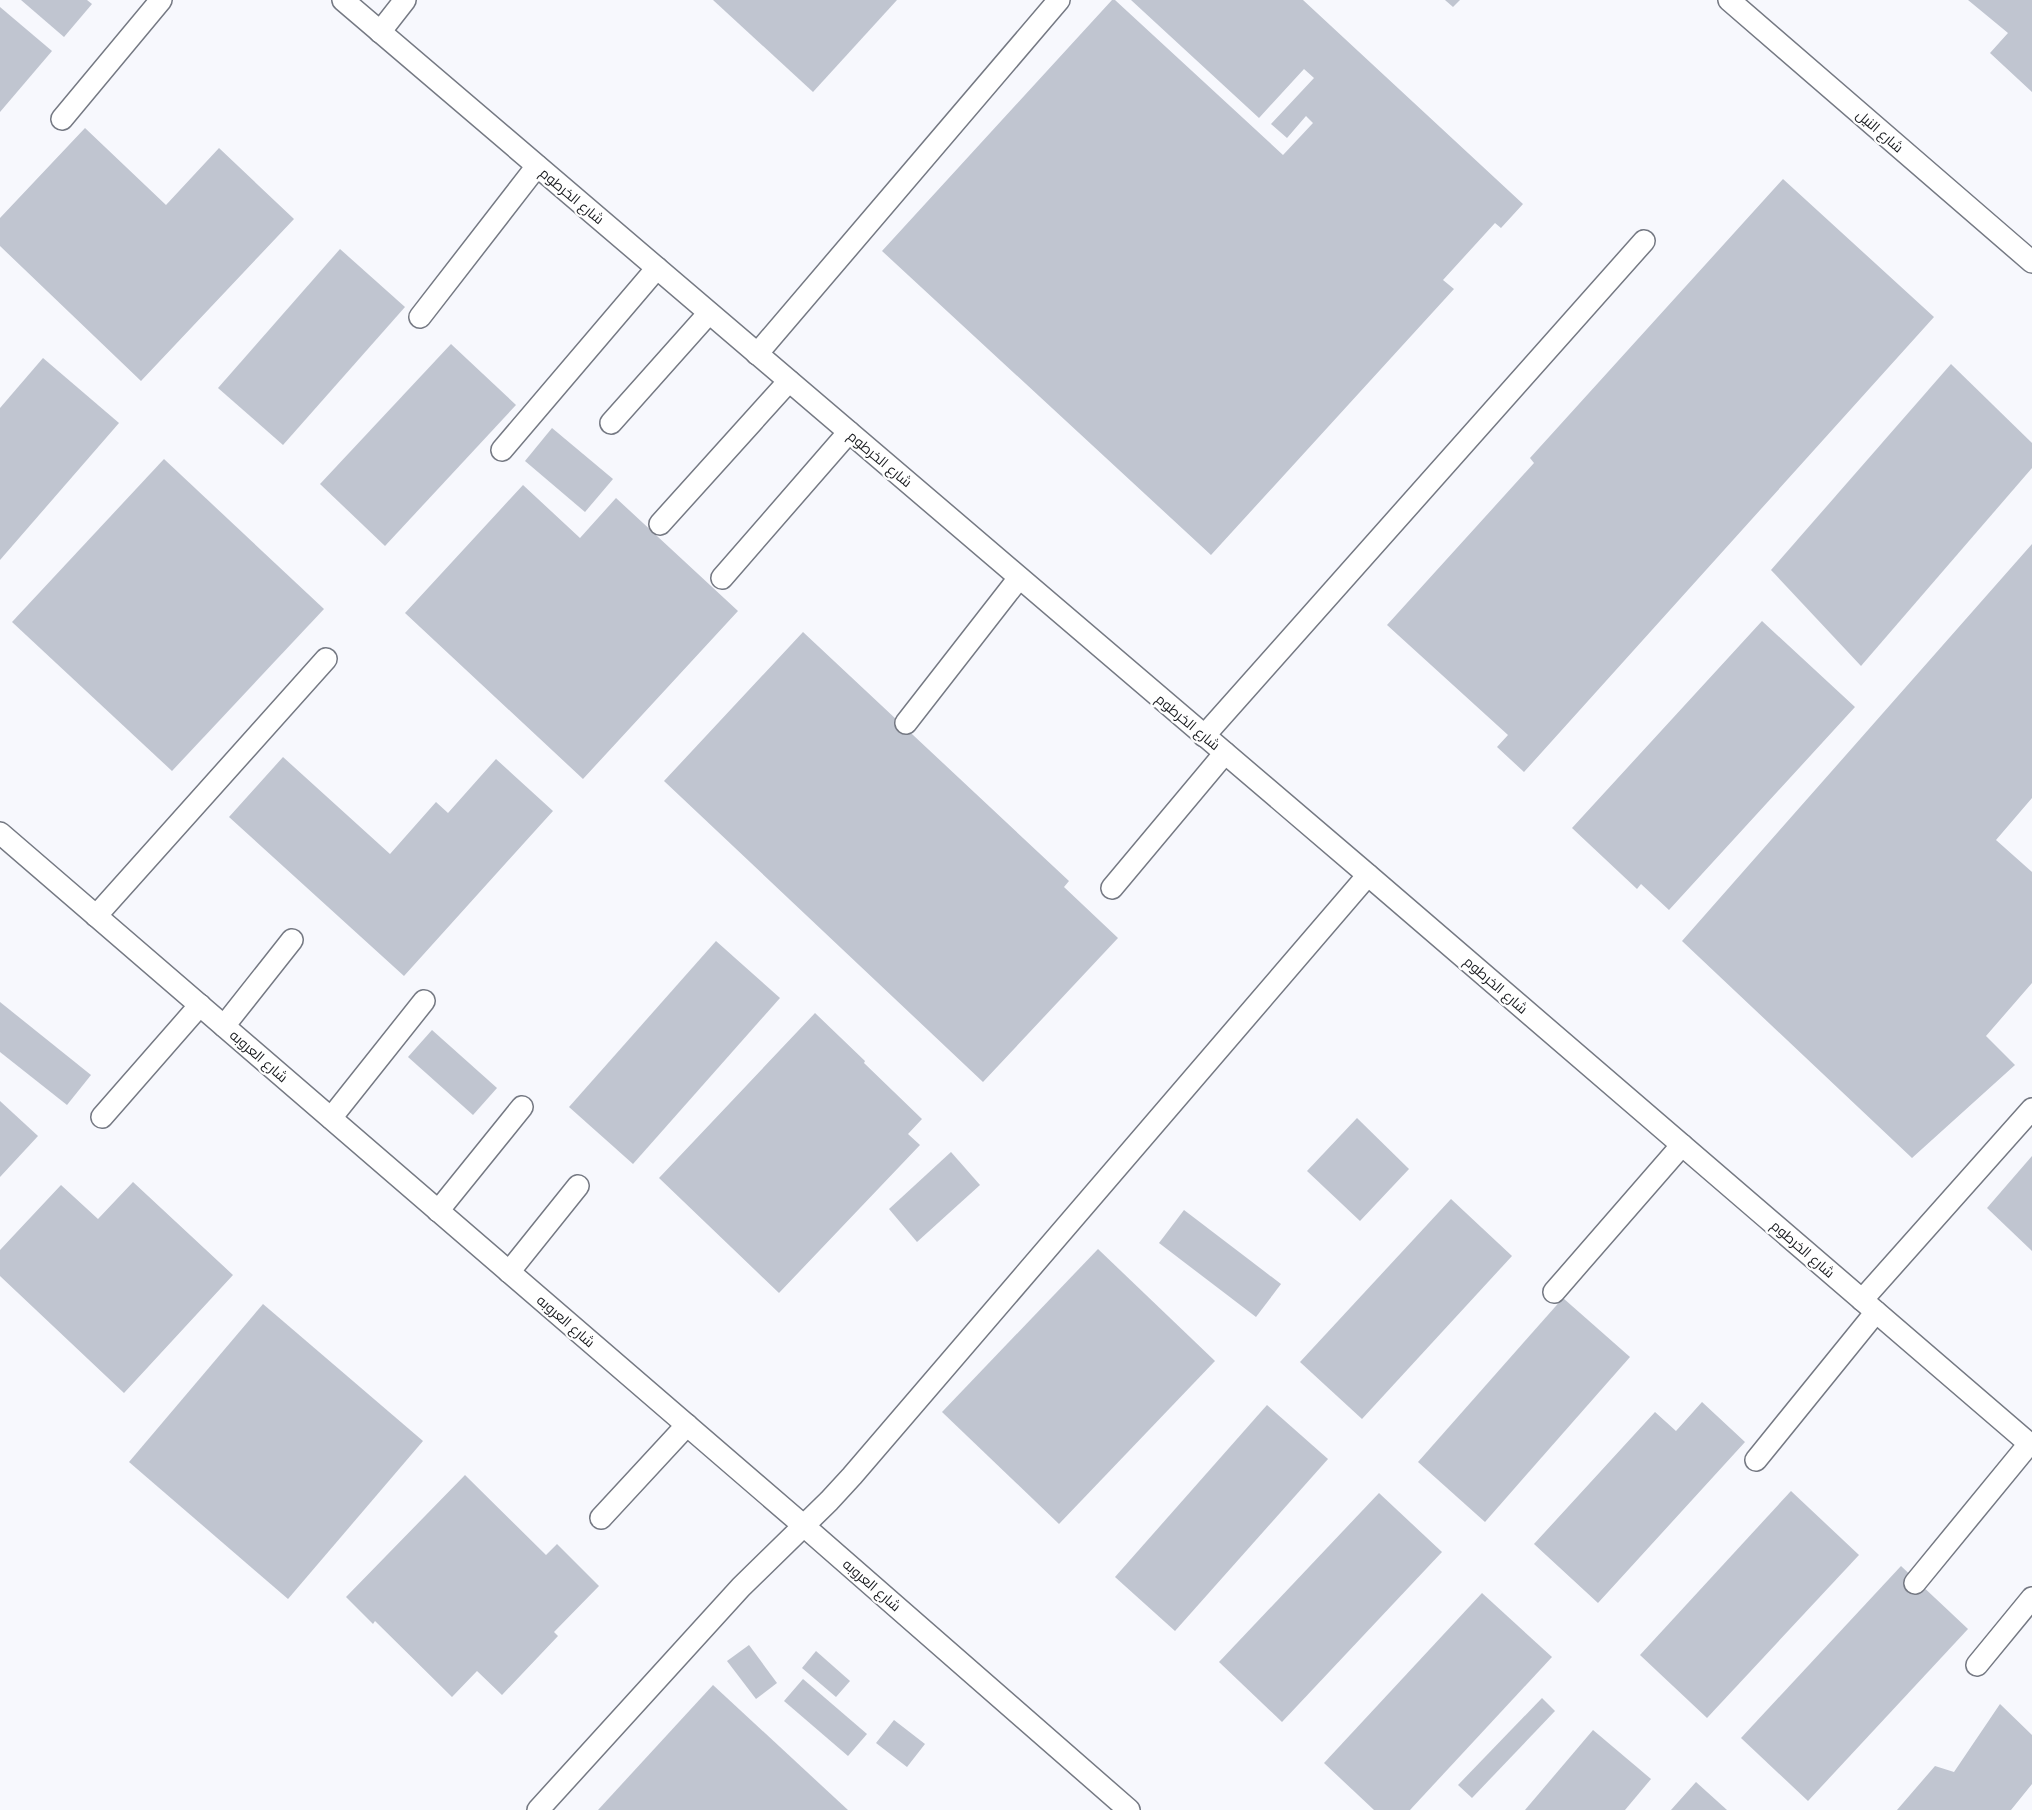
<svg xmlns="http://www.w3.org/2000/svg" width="2032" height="1810" viewBox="0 0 2032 1810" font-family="Helvetica,Cairo,sans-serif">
  <rect width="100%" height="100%" fill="#f7f8fd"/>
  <g fill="#c0c5d0">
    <path d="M 21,0 L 87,0 L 92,4 L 64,37 Z"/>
    <path d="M 713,0 L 897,0 L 813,92 Z"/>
    <path d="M 1112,0 L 1115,0 L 1283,155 L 1313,123 L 1306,116 L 1287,138 L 1271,124 L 1314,78 L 1304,69 L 1259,118 L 1131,0 L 1303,0 L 1523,204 L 1501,228 L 1495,223 L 1443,280 L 1454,289 L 1211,555 L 882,251 Z"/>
    <path d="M 1445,0 L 1460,0 L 1453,7 Z"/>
    <path d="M 1968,0 L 2032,0 L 2032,92 L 1990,53 L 2008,33 Z"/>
    <path d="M 0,7 L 52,51 L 0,112 Z"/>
    <path d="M 85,128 L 166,205 L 219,148 L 294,219 L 141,381 L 0,246 L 0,218 Z"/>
    <path d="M 1783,179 L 1934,317 L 1524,772 L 1497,747 L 1508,735 L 1387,625 L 1534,463 L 1530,458 Z"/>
    <path d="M 340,249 L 405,307 L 283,445 L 218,388 Z"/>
    <path d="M 451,344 L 516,405 L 385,546 L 320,484 Z"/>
    <path d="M 43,358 L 119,423 L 0,560 L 0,408 Z"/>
    <path d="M 1951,364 L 2032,443 L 2032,468 L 1861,666 L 1771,570 Z"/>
    <path d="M 552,428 L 613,479 L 585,512 L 525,461 Z"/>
    <path d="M 164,459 L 324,609 L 172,771 L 12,622 Z"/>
    <path d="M 523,485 L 580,538 L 616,498 L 738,611 L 583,779 L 405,613 Z"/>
    <path d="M 2032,544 L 2032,798 L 1996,840 L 2032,872 L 2032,983 L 1986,1036 L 2015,1065 L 1912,1158 L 1682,941 Z"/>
    <path d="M 1762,621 L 1855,707 L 1669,910 L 1641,884 L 1637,889 L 1572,828 Z"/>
    <path d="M 803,632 L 1069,881 L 1064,887 L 1118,938 L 983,1082 L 664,781 Z"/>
    <path d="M 283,757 L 390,854 L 436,802 L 448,813 L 496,759 L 553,811 L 404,976 L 229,817 Z"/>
    <path d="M 716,941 L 780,998 L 633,1164 L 569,1107 Z"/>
    <path d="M 0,1002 L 91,1075 L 67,1105 L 0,1052 Z"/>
    <path d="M 815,1013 L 865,1061 L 864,1063 L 922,1119 L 908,1134 L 920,1145 L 779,1293 L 659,1178 Z"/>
    <path d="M 432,1030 L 497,1088 L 473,1115 L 408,1057 Z"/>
    <path d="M 0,1101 L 38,1136 L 0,1177 Z"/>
    <path d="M 1357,1118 L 1409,1169 L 1360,1221 L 1307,1171 Z"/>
    <path d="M 951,1152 L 980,1185 L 917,1242 L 889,1209 Z"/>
    <path d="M 2032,1156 L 2032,1251 L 1987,1208 Z"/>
    <path d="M 133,1182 L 233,1275 L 124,1393 L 0,1276 L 0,1250 L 61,1185 L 98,1219 Z"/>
    <path d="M 1451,1199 L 1512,1256 L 1362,1419 L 1300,1362 Z"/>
    <path d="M 1184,1210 L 1281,1284 L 1256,1317 L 1159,1243 Z"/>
    <path d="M 1098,1249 L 1215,1361 L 1059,1524 L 942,1412 Z"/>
    <path d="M 1563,1298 L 1630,1357 L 1485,1522 L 1418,1462 Z"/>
    <path d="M 263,1304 L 423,1441 L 288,1599 L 129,1462 Z"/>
    <path d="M 1702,1402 L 1745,1442 L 1598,1603 L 1534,1544 L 1655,1412 L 1676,1431 Z"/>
    <path d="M 1267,1405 L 1328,1459 L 1175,1631 L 1115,1577 Z"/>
    <path d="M 465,1475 L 546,1555 L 557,1544 L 599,1586 L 554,1632 L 558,1636 L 502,1695 L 477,1671 L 452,1697 L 375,1621 L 373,1624 L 346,1597 Z"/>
    <path d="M 1791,1491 L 1859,1555 L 1707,1718 L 1640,1655 Z"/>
    <path d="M 1379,1493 L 1442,1552 L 1282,1722 L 1219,1662 Z"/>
    <path d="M 1901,1566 L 1968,1629 L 1808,1801 L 1741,1738 Z"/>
    <path d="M 1482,1593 L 1552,1657 L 1410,1810 L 1374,1810 L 1324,1763 Z"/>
    <path d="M 749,1645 L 777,1683 L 756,1699 L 727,1661 Z"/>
    <path d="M 816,1651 L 850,1681 L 836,1697 L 802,1668 Z"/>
    <path d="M 803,1679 L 867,1734 L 848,1756 L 784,1701 Z"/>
    <path d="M 713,1685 L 848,1810 L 598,1810 Z"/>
    <path d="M 1542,1698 L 1555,1711 L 1472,1798 L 1458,1785 Z"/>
    <path d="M 2000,1704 L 2032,1735 L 2032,1784 L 2011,1810 L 1897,1810 L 1935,1766 L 1954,1772 Z"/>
    <path d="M 894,1720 L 925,1744 L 907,1767 L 876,1743 Z"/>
    <path d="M 1593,1730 L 1651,1779 L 1625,1810 L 1525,1810 Z"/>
    <path d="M 1696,1782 L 1727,1810 L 1671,1810 Z"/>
  </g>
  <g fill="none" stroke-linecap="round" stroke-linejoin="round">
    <g stroke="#757983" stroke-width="24">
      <g id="lane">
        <path d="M 343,0 L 1368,875 L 2032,1446"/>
        <path d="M 1729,0 L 2032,262"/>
        <path d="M 380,32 L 405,0"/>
        <path d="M 62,119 L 161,0"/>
        <path d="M 420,317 L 537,166"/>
        <path d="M 757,354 L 1059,0"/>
        <path d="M 611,423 L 709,313"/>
        <path d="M 502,450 L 657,268"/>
        <path d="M 660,524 L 789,381"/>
        <path d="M 722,578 L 849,432"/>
        <path d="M 906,723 L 1019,578"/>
        <path d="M 1204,736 L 1644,241"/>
        <path d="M 0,833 L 804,1526 L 1129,1810"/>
        <path d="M 1112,888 L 1225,753"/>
        <path d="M 96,916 L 326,659"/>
        <path d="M 224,1026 L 292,940"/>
        <path d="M 102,1117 L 200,1005"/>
        <path d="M 331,1118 L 424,1001"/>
        <path d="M 438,1211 L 522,1107"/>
        <path d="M 509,1272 L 578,1186"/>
        <path d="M 1554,1292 L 1682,1145"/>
        <path d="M 1862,1300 L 2032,1109"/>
        <path d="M 1756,1460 L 1876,1312"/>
        <path d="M 601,1518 L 687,1425"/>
        <path d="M 1915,1583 L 2029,1444"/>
        <path d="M 1977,1665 L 2032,1598"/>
        <path d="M 538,1810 L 741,1587 L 829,1501 L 852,1476 L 1368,875"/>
      </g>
    </g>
    <use href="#lane" stroke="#fff" stroke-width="21"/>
  </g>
  <g text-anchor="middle" stroke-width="4.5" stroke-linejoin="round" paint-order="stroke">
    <g font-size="14" fill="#17191d" stroke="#fff">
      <text transform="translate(1880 131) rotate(41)" y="5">شارع النيل</text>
      <text transform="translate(572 196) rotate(40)" y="5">شارع الخرطوم</text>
      <text transform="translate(880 459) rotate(40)" y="5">شارع الخرطوم</text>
      <text transform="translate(1188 722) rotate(40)" y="5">شارع الخرطوم</text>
      <text transform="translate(1496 985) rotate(41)" y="5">شارع الخرطوم</text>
      <text transform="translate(259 1056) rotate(41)" y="5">شارع العروبه</text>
      <text transform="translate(1803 1249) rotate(41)" y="5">شارع الخرطوم</text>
      <text transform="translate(566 1321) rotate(41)" y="5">شارع العروبه</text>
      <text transform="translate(872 1585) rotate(41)" y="5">شارع العروبه</text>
    </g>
  </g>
</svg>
